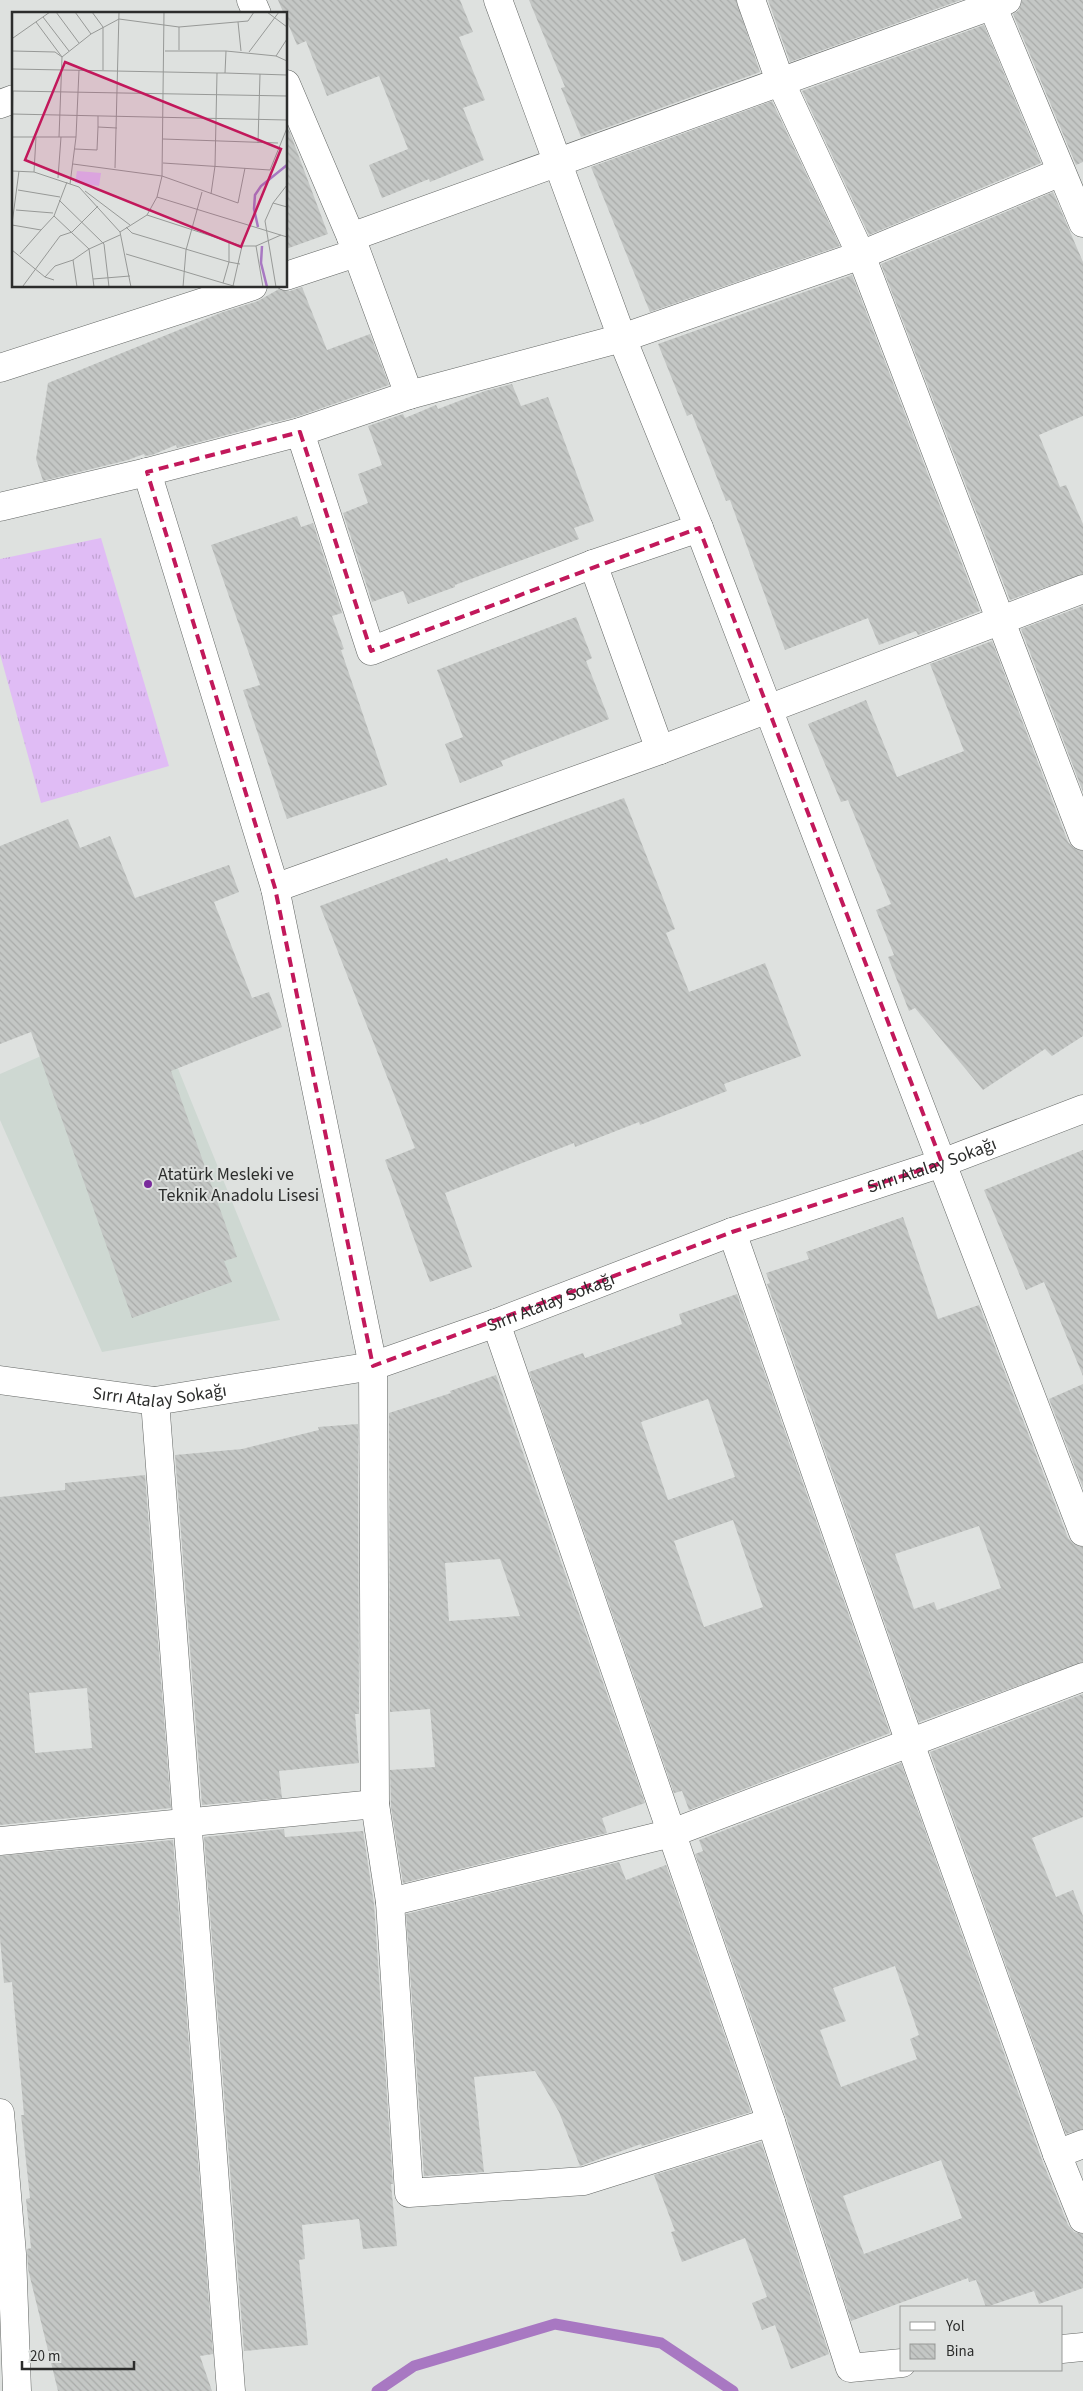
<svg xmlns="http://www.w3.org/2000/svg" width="1083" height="2391" viewBox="0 0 1083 2391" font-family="'Source Sans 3',sans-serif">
  <defs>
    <pattern id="grass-tufts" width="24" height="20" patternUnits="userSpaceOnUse" patternTransform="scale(1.25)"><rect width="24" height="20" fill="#e0bcf5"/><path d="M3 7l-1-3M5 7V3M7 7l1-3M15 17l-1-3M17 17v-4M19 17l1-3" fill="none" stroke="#c0a2d2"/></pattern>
    <pattern id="building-back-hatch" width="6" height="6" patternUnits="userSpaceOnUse" patternTransform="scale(1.25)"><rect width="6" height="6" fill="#c4c7c5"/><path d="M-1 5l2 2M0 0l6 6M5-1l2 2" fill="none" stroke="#a9aba9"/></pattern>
  </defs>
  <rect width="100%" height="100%" fill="#dee1df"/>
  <path fill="#ced8d2" d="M 153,1007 L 280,1320 L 102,1352 L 0,1120 L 0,1074 Z"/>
  <path fill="url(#grass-tufts)" d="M 101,538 L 169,766 L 41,803 L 0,654 L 0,559 Z"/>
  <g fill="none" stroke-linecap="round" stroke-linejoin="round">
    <path stroke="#a878c2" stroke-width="11" d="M 377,2391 L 414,2366 L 555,2324 L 661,2343 L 733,2391"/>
  </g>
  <g fill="url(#building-back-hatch)" fill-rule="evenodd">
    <path d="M 278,0 L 460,0 L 473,32 L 459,37 L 485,100 L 463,108 L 484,160 L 430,182 L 429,179 L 382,198 L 369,165 L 408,149 L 379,76 L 327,96 L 306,41 L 297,45 L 286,19 L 286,14 L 284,14 Z"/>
    <path d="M 529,0 L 736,0 L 760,72 L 581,137 L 561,88 L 565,87 Z"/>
    <path d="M 768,0 L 961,0 L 790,62 Z"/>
    <path d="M 1022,0 L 1083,0 L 1083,162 L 1076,165 L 1013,14 L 1019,10 Z"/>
    <path d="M 984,25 L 1041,163 L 869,235 L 802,91 Z"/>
    <path d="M 772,101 L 840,246 L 650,312 L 591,167 Z"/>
    <path d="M 289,130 L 328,234 L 286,249 L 286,131 Z"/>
    <path d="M 1053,192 L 1083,262 L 1083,416 L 1039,435 L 1060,487 L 1066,485 L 1083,524 L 1083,574 L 1010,600 L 881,264 Z"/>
    <path d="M 852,275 L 980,611 L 918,635 L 916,631 L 879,645 L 868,618 L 785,650 L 730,500 L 726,501 L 692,414 L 687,416 L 658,344 Z"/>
    <path d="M 302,287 L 327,350 L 370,334 L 389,385 L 296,417 L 272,423 L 271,421 L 253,428 L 177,448 L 176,445 L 152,455 L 145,456 L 144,454 L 128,460 L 43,481 L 36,459 L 48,383 L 223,312 L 258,301 L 279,289 L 290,291 Z"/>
    <path d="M 512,384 L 521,406 L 548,397 L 594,521 L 574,528 L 579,539 L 455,585 L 455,587 L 408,604 L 403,591 L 372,602 L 343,513 L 368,503 L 358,474 L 382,465 L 368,426 L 403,414 L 405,418 L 436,405 L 438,409 L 485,391 Z"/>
    <path d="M 297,516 L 301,527 L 313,523 L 342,613 L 332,616 L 344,649 L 341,650 L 387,785 L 287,819 L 243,690 L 260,685 L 211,545 Z"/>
    <path d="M 1083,606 L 1083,792 L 1021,629 Z"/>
    <path d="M 576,617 L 592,658 L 586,661 L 609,719 L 501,761 L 503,766 L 460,783 L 445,744 L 463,737 L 437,670 Z"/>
    <path d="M 992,641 L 1068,842 L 1074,848 L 1083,851 L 1083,1036 L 1052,1056 L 1045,1049 L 983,1090 L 915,1008 L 909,1011 L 888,957 L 894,955 L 876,910 L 891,904 L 848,800 L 841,802 L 808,724 L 866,700 L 897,777 L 964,751 L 930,664 Z"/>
    <path d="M 624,798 L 675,929 L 666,933 L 689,992 L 765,963 L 801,1056 L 724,1084 L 727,1091 L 640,1125 L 639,1122 L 575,1147 L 574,1143 L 445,1193 L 472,1267 L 430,1282 L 385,1160 L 415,1148 L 320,906 L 447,858 L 449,862 Z"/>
    <path d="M 68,819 L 80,848 L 110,836 L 135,898 L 229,865 L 239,892 L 214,902 L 252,998 L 269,992 L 282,1027 L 171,1071 L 237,1257 L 224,1261 L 232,1282 L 132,1318 L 31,1032 L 0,1044 L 0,846 Z"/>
    <path d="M 1083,1150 L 1083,1376 L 1044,1282 L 1026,1290 L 984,1190 Z"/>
    <path d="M 903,1217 L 938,1319 L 979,1305 L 1068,1538 L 1074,1544 L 1083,1547 L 1083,1662 L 919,1722 L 767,1284 L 770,1283 L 766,1273 L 809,1259 L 806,1252 ZM 979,1526 L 1001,1588 L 937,1610 L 934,1602 L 914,1609 L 895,1554 Z"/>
    <path d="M 737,1294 L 890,1733 L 689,1810 L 682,1791 L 674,1793 L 529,1372 L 583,1353 L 585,1358 L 682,1324 L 679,1314 ZM 708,1399 L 735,1477 L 668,1500 L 641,1422 ZM 733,1520 L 763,1607 L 704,1627 L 674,1541 Z"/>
    <path d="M 496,1375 L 645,1803 L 602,1818 L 607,1833 L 403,1883 L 391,1807 L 390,1770 L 435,1767 L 430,1709 L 390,1712 L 389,1413 L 451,1393 L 450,1391 ZM 500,1559 L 520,1616 L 449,1621 L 445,1563 Z"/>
    <path d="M 1083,1384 L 1083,1488 L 1049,1399 Z"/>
    <path d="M 358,1424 L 359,1714 L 355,1714 L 359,1763 L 279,1771 L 282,1798 L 202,1805 L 175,1455 L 242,1449 L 319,1430 L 318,1427 Z"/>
    <path d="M 145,1475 L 171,1808 L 0,1825 L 0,1497 L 65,1490 L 65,1483 ZM 87,1688 L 92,1748 L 35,1753 L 29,1693 Z"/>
    <path d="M 1083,1694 L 1083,1817 L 1032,1838 L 1056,1897 L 1073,1890 L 1083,1916 L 1083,2129 L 1066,2134 L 930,1752 Z"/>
    <path d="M 901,1763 L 1042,2160 L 1068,2225 L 1074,2232 L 1083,2234 L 1083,2288 L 1039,2304 L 1034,2291 L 986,2307 L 976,2280 L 969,2282 L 968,2278 L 851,2321 L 786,2117 L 695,1854 L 703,1851 L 699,1840 ZM 895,1966 L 919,2035 L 910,2039 L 917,2059 L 841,2087 L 820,2030 L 846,2021 L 833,1988 ZM 941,2160 L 962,2218 L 864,2254 L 843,2196 Z"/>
    <path d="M 284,1829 L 285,1837 L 363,1831 L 374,1904 L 393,2184 L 391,2184 L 397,2246 L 363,2249 L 359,2219 L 302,2225 L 305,2259 L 299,2260 L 308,2345 L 244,2351 L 204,1837 Z"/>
    <path d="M 173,1840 L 213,2354 L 200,2356 L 212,2391 L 58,2391 L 28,2269 L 27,2249 L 31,2248 L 26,2199 L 30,2198 L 21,2115 L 24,2115 L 12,1982 L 4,1983 L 0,1938 L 0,1856 Z"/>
    <path d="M 619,1862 L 626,1880 L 666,1865 L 751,2112 L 642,2146 L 641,2144 L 580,2166 L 559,2112 L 535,2071 L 474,2077 L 484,2172 L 424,2176 L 406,1914 Z"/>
    <path d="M 761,2142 L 829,2354 L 791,2369 L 775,2325 L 762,2330 L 752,2303 L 767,2297 L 745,2238 L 682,2262 L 671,2232 L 675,2231 L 654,2175 Z"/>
  </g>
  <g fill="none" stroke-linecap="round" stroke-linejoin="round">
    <g stroke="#636664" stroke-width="29">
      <g id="street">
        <path d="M 251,0 L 257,14"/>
        <path d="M 498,0 L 622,338 L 699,528 L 1083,1532"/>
        <path d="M 751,0 L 780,81 L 861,255 L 1083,836"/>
        <path d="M 990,0 L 1083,223"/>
        <path d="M 286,84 L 351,237 L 409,395 L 622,338 L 861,255 L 1061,172"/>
        <path d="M 0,104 L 14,99"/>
        <path d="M 351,237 L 1007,0"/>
        <path d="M 286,276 L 356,253"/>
        <path d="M 0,368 L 253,286"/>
        <path d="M 300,432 L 371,651 L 593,564"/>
        <path d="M 147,472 L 275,888 L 373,1366 L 375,1804 L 390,1902 L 409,2193 L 584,2181 L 771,2122"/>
        <path d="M 0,507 L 147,472 L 300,432 L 409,395"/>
        <path d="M 660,750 L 593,564 L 699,528"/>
        <path d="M 275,888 L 660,750 L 1083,589"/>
        <path d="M 732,1232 L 910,1743 L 1057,2154 L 1083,2219"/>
        <path d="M 496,1323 L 771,2122 L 850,2368 L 902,2363"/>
        <path d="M 155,1401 L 231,2391"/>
        <path d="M 0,1841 L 375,1804"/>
        <path d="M 390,1902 L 672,1833 L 1083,1677"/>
        <path d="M 0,2113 L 12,2254 L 17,2391"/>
        <path d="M 1057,2154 L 1083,2144"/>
        <path d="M 1062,2349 L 1083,2347"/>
      </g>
    </g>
    <g stroke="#636664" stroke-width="29">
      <g id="secondary">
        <path id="s1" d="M 0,1380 L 155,1401 L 373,1366 L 496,1323 L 732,1232 L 942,1163 L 1083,1109"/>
      </g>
    </g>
    <use href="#street" stroke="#fff" stroke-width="28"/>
    <use href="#secondary" stroke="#fff" stroke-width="28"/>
  </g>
  <path fill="none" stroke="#c2185b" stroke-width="4" stroke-dasharray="10 6" stroke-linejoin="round" d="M 300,432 L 371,651 L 699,528 L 942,1163 L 732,1232 L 373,1366 L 275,888 L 147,472 Z"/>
  <circle fill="#792b9c" stroke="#dee1df" stroke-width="2" cx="148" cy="1184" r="5"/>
  <g text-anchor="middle" stroke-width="4" stroke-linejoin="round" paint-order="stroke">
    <g font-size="18" fill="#2c2d2c" stroke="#dee1df">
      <text dy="6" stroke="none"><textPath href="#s1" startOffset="971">Sırrı Atalay Sokağı</textPath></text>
      <text dy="6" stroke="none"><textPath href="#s1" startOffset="566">Sırrı Atalay Sokağı</textPath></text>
      <text dy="6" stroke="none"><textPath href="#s1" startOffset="161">Sırrı Atalay Sokağı</textPath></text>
    </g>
    <g font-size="18" fill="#2c2d2c" stroke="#dee1df" text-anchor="start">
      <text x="158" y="1180">Atatürk Mesleki ve<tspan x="158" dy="21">Teknik Anadolu Lisesi</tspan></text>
    </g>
  </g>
  <g transform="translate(12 12)">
    <rect width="275" height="275" fill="#dee1df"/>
    <path d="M 65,159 L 89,161 L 87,174 L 63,171 Z" fill="#e0bcf5"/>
    <path fill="none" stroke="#a878c2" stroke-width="2.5" d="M 246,215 L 242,197 L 243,183 L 249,174 L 275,153M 250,234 L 249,251 L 255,275"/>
    <path fill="none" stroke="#979997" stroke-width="1" d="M 44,0 L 67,31M 63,0 L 79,22M 80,0 L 91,15 L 91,58M 255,0 L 275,15M 31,5 L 57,39M 24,10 L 50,45 L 47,125M 226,10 L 229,39M 167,15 L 167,38M 1,26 L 38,0M 1,39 L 43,40 L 50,45 L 79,22 L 107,7 L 167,15 L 236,9 L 242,0M 153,39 L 214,39 L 213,61 L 205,61 L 203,154 L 199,182M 214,39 L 264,44 L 275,49M 237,40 L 267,0M 264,44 L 275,27M 1,57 L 205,61M 213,61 L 275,63M 0,79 L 0,0M 0,102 L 275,108M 86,104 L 86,115 L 105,116M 1,125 L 64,125 L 67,58M 151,127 L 266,131M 246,131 L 248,62M 63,137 L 85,138 L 86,115M 0,145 L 1,79 L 275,84M 151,151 L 258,158 L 275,116M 61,152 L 150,164 L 226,191 L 233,156M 103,156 L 107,0M 0,159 L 22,160 L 67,175 L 108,220M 22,160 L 24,125M 46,166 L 49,125M 55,170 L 42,204 L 77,237 L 82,275M 58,172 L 64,125M 6,178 L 48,185M 73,179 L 118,213M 145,185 L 275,225M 47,188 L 92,232 L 97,275M 261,191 L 275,173M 4,198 L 41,201M 135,203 L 230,234 L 244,234M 0,212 L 7,159M 0,213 L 29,218 L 42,204M 114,215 L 120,221 L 217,250 L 211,271 L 225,275M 217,229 L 217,250 L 228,252M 0,238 L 33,265 L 42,268M 8,242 L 29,218M 114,242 L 211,271M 33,265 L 43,254 L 61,248M 81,267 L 118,264M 11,274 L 48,224 L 60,220 L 86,194M 221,274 L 230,234M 65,275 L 61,248 L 77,237 L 108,223M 119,275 L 108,220 L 135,203 L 145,185 L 150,164 L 152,0M 171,275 L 174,238 L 190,180M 251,275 L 244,234 L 269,223M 264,275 L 253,209 L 261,191 L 275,195"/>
    <path fill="#c2185b" fill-opacity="0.15" stroke="#c2185b" stroke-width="2.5" d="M 53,50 L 269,137 L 229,235 L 13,148 Z"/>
    <rect width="275" height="275" fill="none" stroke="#2c2d2c" stroke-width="2.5"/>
  </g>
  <rect x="900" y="2306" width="162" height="65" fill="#dee1df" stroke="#979997"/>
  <rect x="910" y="2322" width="25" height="8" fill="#ffffff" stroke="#979997"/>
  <text x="946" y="2331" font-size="15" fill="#2c2d2c">Yol</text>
  <rect x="910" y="2344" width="25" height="15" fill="url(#building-back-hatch)" stroke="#979997"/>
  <text x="946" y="2356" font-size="15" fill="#2c2d2c">Bina</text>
  <path d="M22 2361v8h112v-8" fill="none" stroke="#2c2d2c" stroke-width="2.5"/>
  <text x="30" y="2361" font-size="15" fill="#2c2d2c" stroke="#dee1df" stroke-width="4" paint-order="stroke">20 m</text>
</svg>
